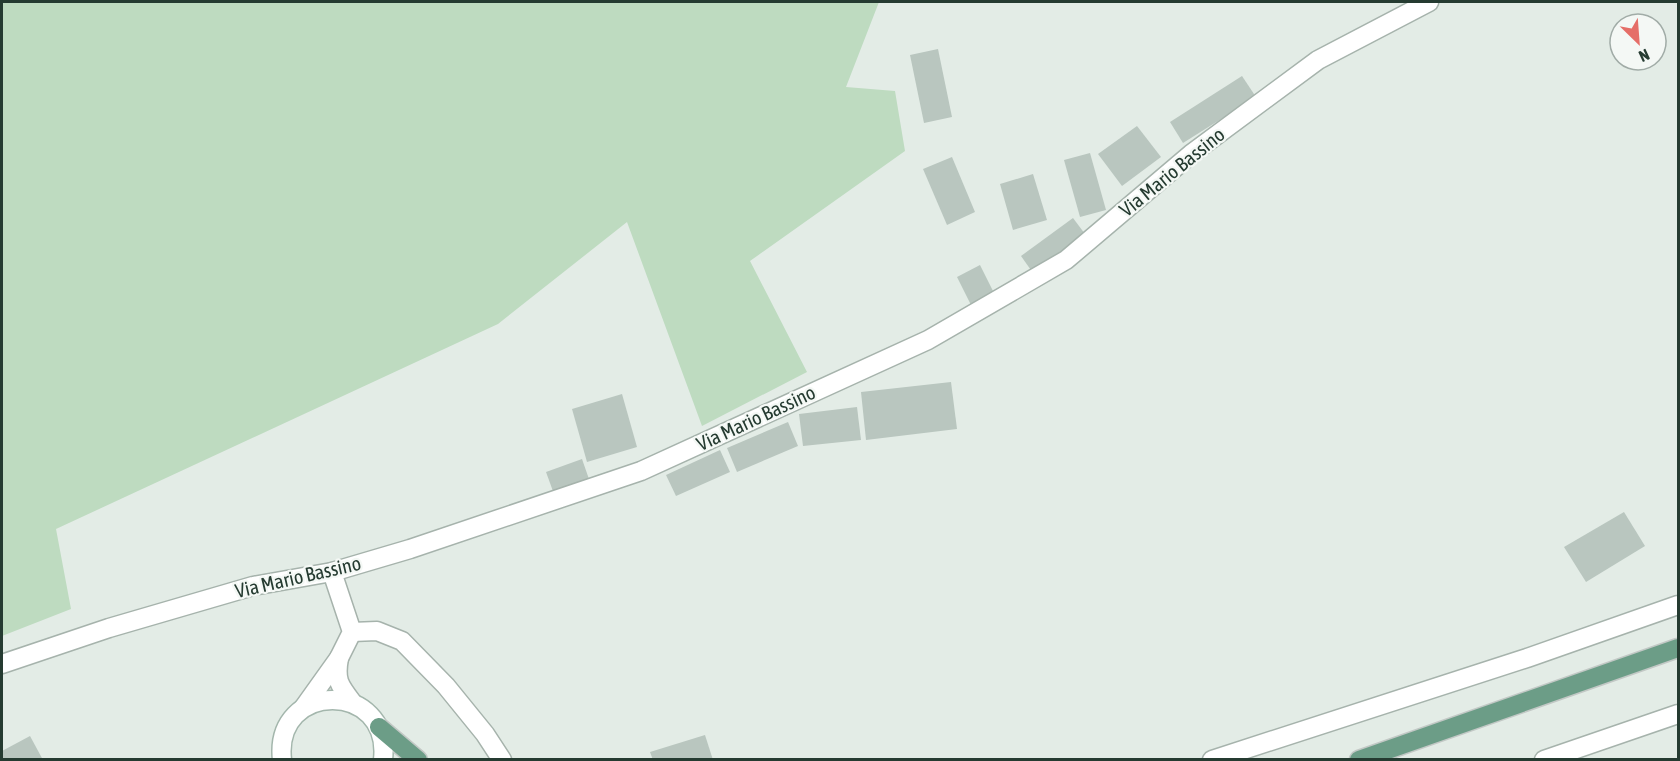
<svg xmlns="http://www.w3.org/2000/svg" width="1680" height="761" viewBox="0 0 1680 761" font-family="'Asap Condensed',sans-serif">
  <rect width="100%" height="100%" fill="#e3ece6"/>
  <path fill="#bedbc0" d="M 2,2 L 879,2 L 846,87 L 895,91 L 905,151 L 750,261 L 807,372 L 702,426 L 627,222 L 498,324 L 56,529 L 71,609 L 2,636 Z"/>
  <g fill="#b9c6bf">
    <path d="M 938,49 L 952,117 L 924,123 L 910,55 Z"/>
    <path d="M 1242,76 L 1256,97 L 1183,143 L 1170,122 Z"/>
    <path d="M 1137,126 L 1161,157 L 1122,186 L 1098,154 Z"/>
    <path d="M 1090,153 L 1106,210 L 1080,217 L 1064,160 Z"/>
    <path d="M 952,157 L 975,212 L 947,225 L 923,169 Z"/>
    <path d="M 1033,174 L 1047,220 L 1013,230 L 1000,184 Z"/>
    <path d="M 1073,218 L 1085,234 L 1033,273 L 1021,256 Z"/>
    <path d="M 980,265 L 994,293 L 971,305 L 957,277 Z"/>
    <path d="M 951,382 L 957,429 L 866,440 L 861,392 Z"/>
    <path d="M 622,394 L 637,447 L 587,462 L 572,409 Z"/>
    <path d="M 857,407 L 861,440 L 803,446 L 799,414 Z"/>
    <path d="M 788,422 L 798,446 L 737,472 L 727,448 Z"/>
    <path d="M 720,450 L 730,472 L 676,496 L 666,475 Z"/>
    <path d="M 582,459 L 590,482 L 554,494 L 546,472 Z"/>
    <path d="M 1624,512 L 1645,546 L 1586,582 L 1564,547 Z"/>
    <path d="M 705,735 L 713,760 L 653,760 L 650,752 Z"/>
    <path d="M 30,736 L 43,760 L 2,760 L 2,751 Z"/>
  </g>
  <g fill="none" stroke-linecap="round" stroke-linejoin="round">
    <g stroke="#a6b3ac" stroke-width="21">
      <g id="street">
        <path d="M 352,632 L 377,631 L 402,641 L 446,686 L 485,734 L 502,760"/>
        <path d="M 339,658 C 335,680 339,685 352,702"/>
        <path d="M 2,664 L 109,628 L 253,586 L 332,572 L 410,549 L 641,471 L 928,340 L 1066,260 L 1191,154 L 1318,60 L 1429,2"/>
        <path d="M 304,707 L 339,658 L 352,632 L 332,572"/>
        <path d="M 1212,760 L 1527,658 L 1678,605"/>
        <path d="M 1544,760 L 1678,714"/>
      </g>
    </g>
    <g stroke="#a3b6ac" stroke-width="21">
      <path id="secondary" d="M 282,760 C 273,680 392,680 383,760"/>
    </g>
    <g stroke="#c2c8c5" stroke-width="21">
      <g id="primary">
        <path d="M 379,727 L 418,760"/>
        <path d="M 1359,760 L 1678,648"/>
      </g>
    </g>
    <use href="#street" stroke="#fff" stroke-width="18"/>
    <use href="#secondary" stroke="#fff" stroke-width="18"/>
    <use href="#primary" stroke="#6c9d87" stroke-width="18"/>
  </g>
  <g text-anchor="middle" stroke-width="4.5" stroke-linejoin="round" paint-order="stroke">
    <g font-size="20" fill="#253b31" stroke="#f4f8f5">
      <text transform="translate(1172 172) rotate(-39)" y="7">Via Mario Bassino</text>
      <text transform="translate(756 418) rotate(-25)" y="7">Via Mario Bassino</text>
      <text transform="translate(298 577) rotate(-13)" y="7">Via Mario Bassino</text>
    </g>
  </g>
  <rect width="1680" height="761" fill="none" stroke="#253b31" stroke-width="6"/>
  <g transform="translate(1638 42) rotate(155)"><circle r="28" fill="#f4f8f5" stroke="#a1aca7" stroke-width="1.5"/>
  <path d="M0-4.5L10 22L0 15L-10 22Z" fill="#e56e68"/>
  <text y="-9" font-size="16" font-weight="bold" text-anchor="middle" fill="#253b31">N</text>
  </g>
</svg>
